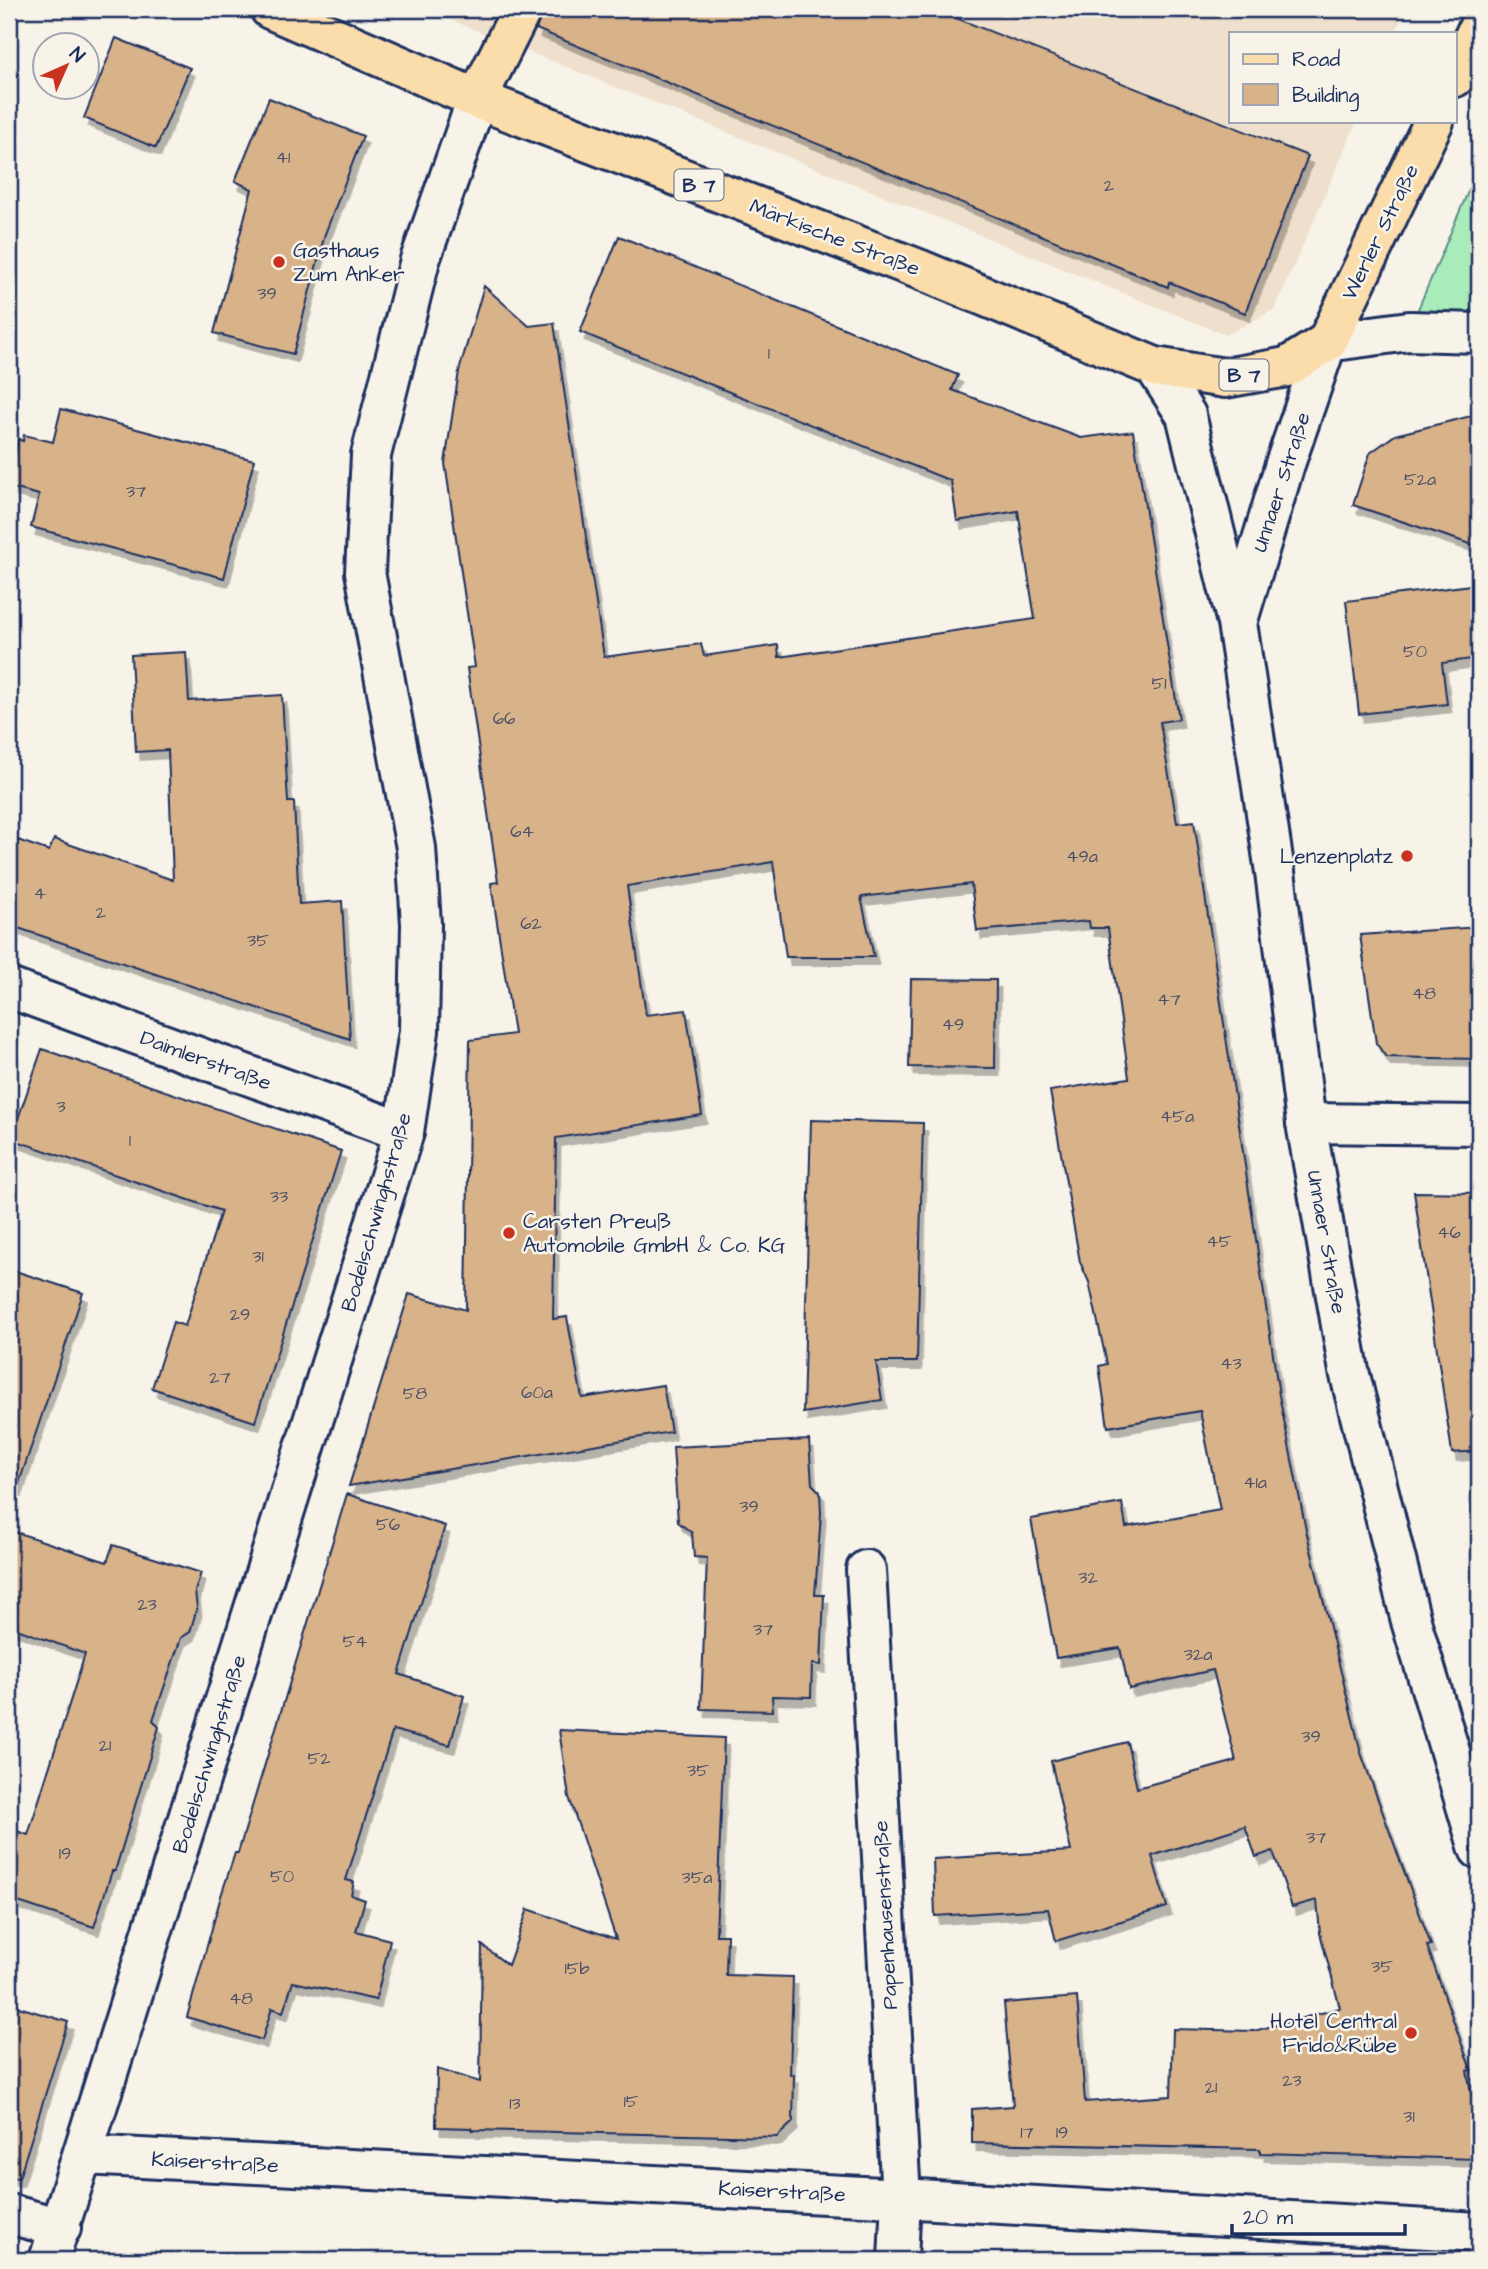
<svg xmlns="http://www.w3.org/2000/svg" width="1488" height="2269" viewBox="0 0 1488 2269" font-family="'Architects Daughter',sans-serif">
  <defs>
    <filter id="shadow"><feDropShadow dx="4.5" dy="8" stdDeviation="0" flood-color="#0004"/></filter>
  </defs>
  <rect width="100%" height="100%" fill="#f7f3e8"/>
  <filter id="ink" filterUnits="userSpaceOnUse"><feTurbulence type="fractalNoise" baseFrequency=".0143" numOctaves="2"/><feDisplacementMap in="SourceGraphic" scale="14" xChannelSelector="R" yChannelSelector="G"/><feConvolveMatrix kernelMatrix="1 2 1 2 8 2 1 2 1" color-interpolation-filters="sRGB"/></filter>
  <g filter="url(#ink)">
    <path fill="#eee0cc" d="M 424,9 L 1405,9 L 1395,33 L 1231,33 L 1231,121 L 1357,121 L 1275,309 L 1226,335 Z"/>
    <path fill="#a8edb9" stroke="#628e8c" stroke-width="2" d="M 1479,166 L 1479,333 L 1413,321 Z"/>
    <g fill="#d8b289" stroke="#1b2f5e" stroke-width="2" filter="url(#shadow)">
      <path d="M 544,9 L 933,9 L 1308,156 L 1245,313 L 1169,282 L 1168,287 L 536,29 Z"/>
      <path d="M 116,38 L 190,68 L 156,148 L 84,118 Z"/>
      <path d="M 269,98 L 363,136 L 325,234 L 293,354 L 214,333 L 252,189 L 235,181 Z"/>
      <path d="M 619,236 L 958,375 L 952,390 L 1081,438 L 1133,431 L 1179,719 L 1160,722 L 1177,823 L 1194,821 L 1279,1395 L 1306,1530 L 1361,1753 L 1431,1945 L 1427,1946 L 1471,2070 L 1467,2071 L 1479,2133 L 1479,2159 L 1260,2153 L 1260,2149 L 972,2143 L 972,2109 L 1013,2106 L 1004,2003 L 1077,1997 L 1085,2102 L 1171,2096 L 1173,2029 L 1254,2031 L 1340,2008 L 1320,1933 L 1317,1900 L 1292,1907 L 1273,1851 L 1256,1857 L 1245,1826 L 1152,1856 L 1167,1907 L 1056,1941 L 1048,1909 L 935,1916 L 933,1859 L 1071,1851 L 1051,1761 L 1127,1742 L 1137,1788 L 1236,1761 L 1213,1670 L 1129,1689 L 1120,1648 L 1056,1658 L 1031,1519 L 1122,1503 L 1126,1527 L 1220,1510 L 1200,1411 L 1108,1427 L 1099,1366 L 1107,1364 L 1089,1282 L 1080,1262 L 1050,1091 L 1129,1078 L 1108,928 L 1090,928 L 1089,921 L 977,931 L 971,884 L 861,897 L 874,957 L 786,957 L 773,862 L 627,886 L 646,1015 L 686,1010 L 702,1115 L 556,1138 L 553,1319 L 567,1317 L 582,1398 L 663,1385 L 671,1432 L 349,1486 L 409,1294 L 466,1310 L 470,1040 L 514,1034 L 491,883 L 498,882 L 467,668 L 475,667 L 445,463 L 459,371 L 484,286 L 529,326 L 554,323 L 604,657 L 701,644 L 704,656 L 778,645 L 779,657 L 1035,619 L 1018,511 L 957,521 L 951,481 L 580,332 Z"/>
      <path d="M 61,409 L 254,460 L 224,578 L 31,527 L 39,495 L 9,487 L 18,439 L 23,441 L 24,435 L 53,442 Z"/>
      <path d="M 1479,414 L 1479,547 L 1353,505 L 1370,453 L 1395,435 Z"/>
      <path d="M 1479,584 L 1479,658 L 1442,663 L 1447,704 L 1359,714 L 1346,601 Z"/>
      <path d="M 186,652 L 189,701 L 282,695 L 288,802 L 294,802 L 299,904 L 342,901 L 350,1039 L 9,925 L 9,837 L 49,851 L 54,839 L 173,880 L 168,750 L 136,752 L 131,655 Z"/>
      <path d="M 1479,927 L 1479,1059 L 1386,1057 L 1376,1043 L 1360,935 Z"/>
      <path d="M 911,979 L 996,980 L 995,1068 L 909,1067 Z"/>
      <path d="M 42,1049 L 341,1151 L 255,1422 L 152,1388 L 173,1322 L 185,1326 L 221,1211 L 11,1139 Z"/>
      <path d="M 811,1120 L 923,1123 L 917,1362 L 876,1362 L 882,1400 L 803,1413 Z"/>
      <path d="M 1414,1192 L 1479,1193 L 1479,1451 L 1452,1453 Z"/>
      <path d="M 9,1269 L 83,1293 L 17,1489 L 9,1488 Z"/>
      <path d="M 809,1440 L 812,1484 L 820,1492 L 821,1514 L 815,1595 L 824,1595 L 821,1665 L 812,1664 L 811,1697 L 772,1696 L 773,1711 L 701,1709 L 707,1558 L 694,1557 L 692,1533 L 678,1522 L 673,1447 Z"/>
      <path d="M 347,1494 L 445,1526 L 399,1674 L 464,1696 L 450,1745 L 393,1730 L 346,1880 L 354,1882 L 351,1895 L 365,1900 L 356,1931 L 390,1940 L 376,2000 L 293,1982 L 283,2012 L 272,2008 L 262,2040 L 187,2017 L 221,1896 L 235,1853 L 238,1853 Z"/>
      <path d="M 9,1530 L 107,1562 L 113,1545 L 201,1573 L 195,1591 L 197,1608 L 190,1632 L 181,1638 L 153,1720 L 159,1727 L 115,1871 L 112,1871 L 94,1927 L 9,1899 L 9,1828 L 28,1835 L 85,1654 L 9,1626 Z"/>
      <path d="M 559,1730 L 724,1738 L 716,1935 L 727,1935 L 726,1975 L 793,1977 L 790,2075 L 794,2074 L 793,2122 L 777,2137 L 472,2130 L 472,2128 L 436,2127 L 437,2069 L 480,2082 L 482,1945 L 508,1965 L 528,1909 L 616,1939 L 569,1797 Z"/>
      <path d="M 9,2004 L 68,2022 L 19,2178 L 9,2177 Z"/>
    </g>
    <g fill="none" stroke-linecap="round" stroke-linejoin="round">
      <g stroke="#1b2f5e" stroke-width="44">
        <g id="minor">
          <path d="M 1155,367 L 1186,415 L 1237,623 L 1275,872 L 1306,1123 L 1349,1371 L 1411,1621 L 1479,1849"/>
          <path d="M 1238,620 L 1285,464 L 1327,342 L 1409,331 L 1479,333"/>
          <path d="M 9,988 L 404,1132"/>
          <path d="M 1306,1123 L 1479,1125"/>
          <path d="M 866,1570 L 901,2198 L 898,2260"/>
          <path d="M 84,2155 L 901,2198 L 1479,2232"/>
          <path d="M 9,2214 L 61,2228"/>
          <path d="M 49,2260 L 404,1132 L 419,1031 L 421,924 L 416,848 L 365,572 L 371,455 L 420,260 L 477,99"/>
        </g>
      </g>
      <g stroke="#1b2f5e" stroke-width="44">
        <g id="primary">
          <path d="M 270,9 L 477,99 L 921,270 L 1155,367 L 1225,378 L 1287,367 L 1327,342 L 1434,121"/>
          <path d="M 1455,77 L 1479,26"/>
          <path d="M 477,99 L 522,9"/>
        </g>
      </g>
      <use href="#minor" stroke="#f7f3e8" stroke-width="38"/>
      <use href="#primary" stroke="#fbddab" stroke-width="38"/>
    </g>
  </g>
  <g fill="#c8321e" stroke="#f7f3e8" stroke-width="2.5">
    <circle cx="279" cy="262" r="7"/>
    <circle cx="1407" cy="856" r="7"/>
    <circle cx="509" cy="1233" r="7"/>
    <circle cx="1411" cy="2033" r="7"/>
  </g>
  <g text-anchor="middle" stroke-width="5" stroke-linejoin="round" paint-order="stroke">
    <g font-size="18" fill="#4a5069">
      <text x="283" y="163">41</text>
      <text x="1109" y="191">2</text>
      <text x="267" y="299">39</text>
      <text x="769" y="359">1</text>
      <text x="1420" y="485">52a</text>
      <text x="136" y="497">37</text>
      <text x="1415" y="657">50</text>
      <text x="1159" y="689">51</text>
      <text x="504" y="724">66</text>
      <text x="522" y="837">64</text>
      <text x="1082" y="862">49a</text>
      <text x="40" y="899">4</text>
      <text x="101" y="918">2</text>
      <text x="531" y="929">62</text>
      <text x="258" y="946">35</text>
      <text x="1424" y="999">48</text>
      <text x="1169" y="1005">47</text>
      <text x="953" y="1030">49</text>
      <text x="61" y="1112">3</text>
      <text x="1177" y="1122">45a</text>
      <text x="130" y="1146">1</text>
      <text x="279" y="1202">33</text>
      <text x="1449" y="1238">46</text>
      <text x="1219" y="1247">45</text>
      <text x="258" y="1262">31</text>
      <text x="240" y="1320">29</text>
      <text x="1231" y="1369">43</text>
      <text x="220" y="1383">27</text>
      <text x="537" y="1398">60a</text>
      <text x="415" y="1399">58</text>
      <text x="1255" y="1488">41a</text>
      <text x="749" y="1512">39</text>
      <text x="388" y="1530">56</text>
      <text x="1088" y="1583">32</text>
      <text x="147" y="1610">23</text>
      <text x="763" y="1635">37</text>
      <text x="355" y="1647">54</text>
      <text x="1198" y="1660">32a</text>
      <text x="1311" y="1742">39</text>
      <text x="105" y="1751">21</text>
      <text x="319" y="1764">52</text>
      <text x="698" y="1776">35</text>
      <text x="1316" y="1843">37</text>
      <text x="65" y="1859">19</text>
      <text x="282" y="1882">50</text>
      <text x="697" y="1883">35a</text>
      <text x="1382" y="1972">35</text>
      <text x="577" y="1974">15b</text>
      <text x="241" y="2004">48</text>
      <text x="1292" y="2086">23</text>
      <text x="1211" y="2093">21</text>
      <text x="631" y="2107">15</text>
      <text x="515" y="2109">13</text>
      <text x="1409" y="2122">31</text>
      <text x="1027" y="2138">17</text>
      <text x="1062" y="2138">19</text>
    </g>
    <g fill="#f7f3e8" stroke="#5d6a87" stroke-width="2">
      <rect x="674.5" y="169.5" width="49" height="31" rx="5"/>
      <rect x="1219.5" y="359.5" width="49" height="31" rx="5"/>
    </g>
    <g font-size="19" font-weight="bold" fill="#1b2f5e">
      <text x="699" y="192">B 7</text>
      <text x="1244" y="382">B 7</text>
    </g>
    <g font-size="21" fill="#1b2f5e" stroke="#f7f3e8">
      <text transform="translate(1380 232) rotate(-64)" y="7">Werler Straße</text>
      <text transform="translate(835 237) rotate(21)" y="7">Märkische Straße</text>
      <text transform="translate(1281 482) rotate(-72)" y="7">Unnaer Straße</text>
      <text transform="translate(206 1060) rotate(20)" y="7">Daimlerstraße</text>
      <text transform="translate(376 1212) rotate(-74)" y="7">Bodelschwinghstraße</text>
      <text transform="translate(1327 1242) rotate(80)" y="7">Unnaer Straße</text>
      <text transform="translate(209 1754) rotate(-73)" y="7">Bodelschwinghstraße</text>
      <text transform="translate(885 1915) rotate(-93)" y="7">Papenhausenstraße</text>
      <text transform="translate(215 2162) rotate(3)" y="7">Kaiserstraße</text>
      <text transform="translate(782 2191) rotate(3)" y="7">Kaiserstraße</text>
    </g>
    <g font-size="21" fill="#1b2f5e" stroke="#f7f3e8" text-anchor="start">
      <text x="293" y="257">Gasthaus<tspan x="293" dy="24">Zum Anker</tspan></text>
      <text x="1393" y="863" text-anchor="end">Lenzenplatz</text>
      <text x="523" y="1228">Carsten Preuß<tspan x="523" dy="24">Automobile GmbH &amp; Co. KG</tspan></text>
      <text x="1397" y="2028" text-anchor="end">Hotel Central<tspan x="1397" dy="24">Frido&amp;Rübe</tspan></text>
    </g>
  </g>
  <rect width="1488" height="2269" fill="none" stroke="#f7f3e8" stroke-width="35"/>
  <rect x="18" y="18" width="1453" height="2234" fill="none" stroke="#1b2f5e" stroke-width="2.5" filter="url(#ink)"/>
  <rect x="1229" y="32" width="228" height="91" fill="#f7f3e8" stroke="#9fa5b1" stroke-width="2"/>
  <rect x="1243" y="54" width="35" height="10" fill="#fbddab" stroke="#9fa5b1" stroke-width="2"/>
  <text x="1292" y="66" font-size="21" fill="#1b2f5e">Road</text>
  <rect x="1243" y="84" width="35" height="21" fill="#d8b289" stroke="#9fa5b1" stroke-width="2"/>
  <text x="1292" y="102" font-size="21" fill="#1b2f5e">Building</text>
  <g transform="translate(66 66) rotate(45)"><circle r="33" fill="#f7f3e8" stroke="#9fa5b1" stroke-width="2"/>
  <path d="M0-5L12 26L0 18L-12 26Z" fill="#c8321e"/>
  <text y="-10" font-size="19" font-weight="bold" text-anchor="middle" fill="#1b2f5e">N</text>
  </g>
  <path d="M1232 2224v10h173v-10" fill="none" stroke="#1b2f5e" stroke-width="3.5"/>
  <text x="1243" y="2224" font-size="21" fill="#1b2f5e" stroke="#f7f3e8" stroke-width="5" paint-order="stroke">20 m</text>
</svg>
